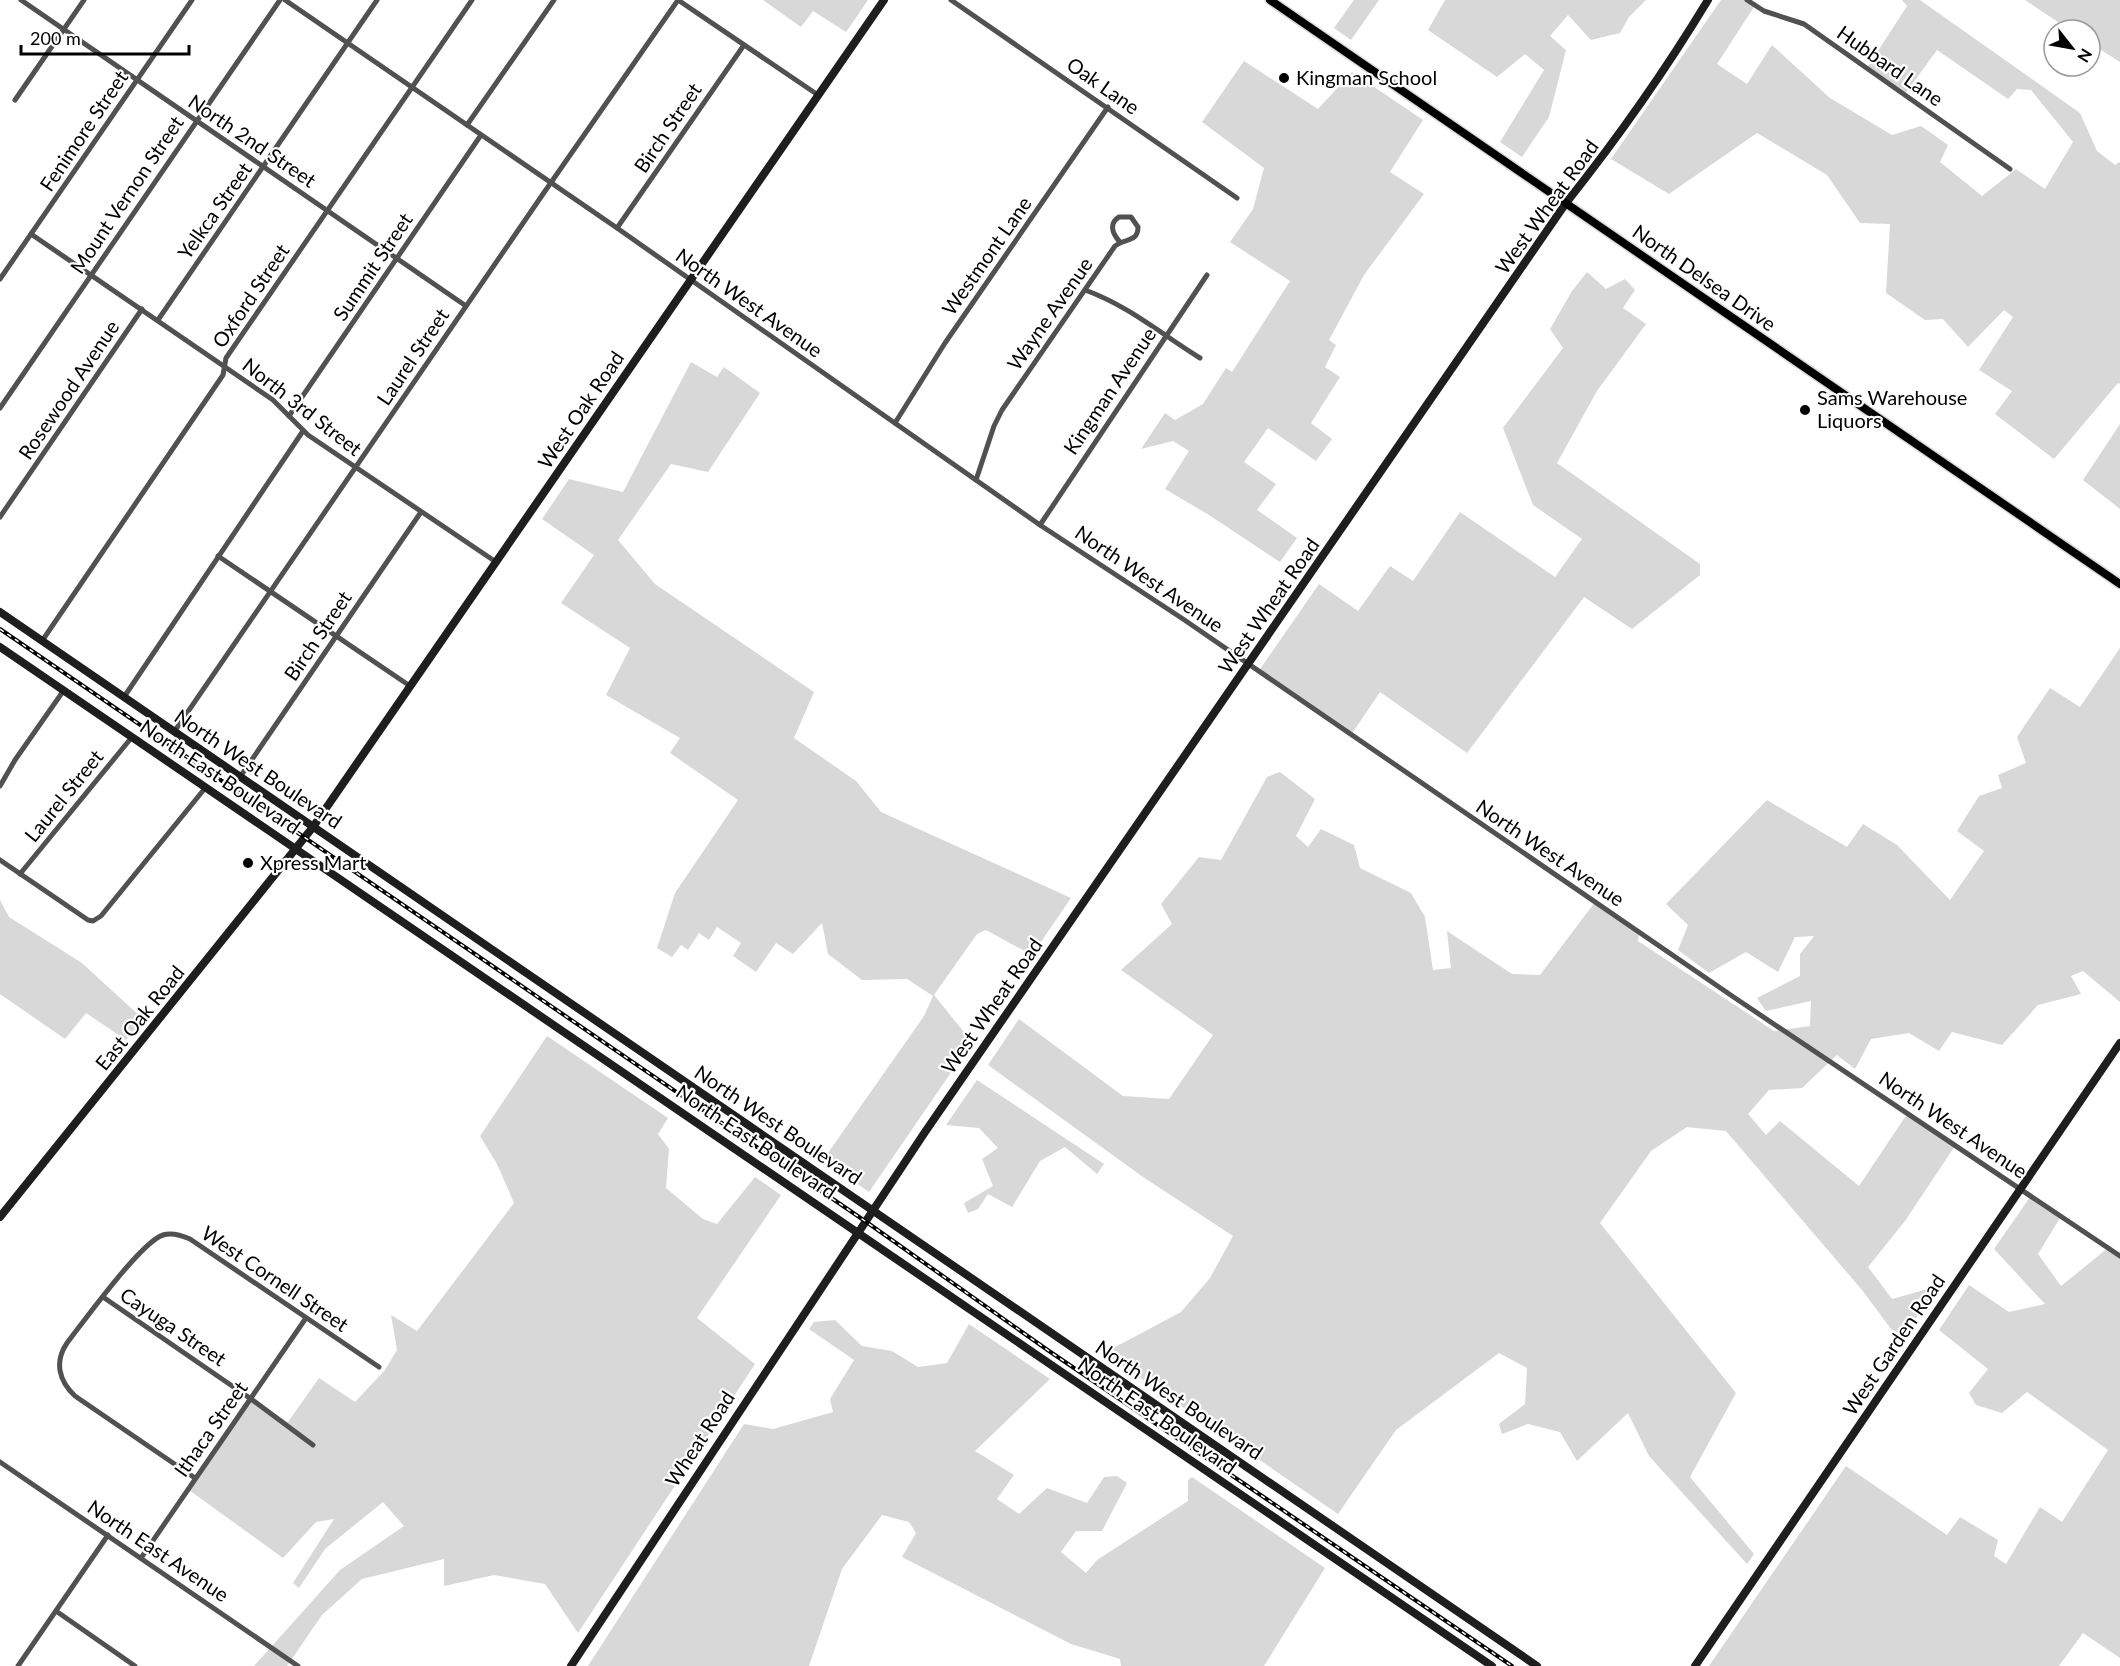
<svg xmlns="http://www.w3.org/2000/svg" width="2120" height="1666" viewBox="0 0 2120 1666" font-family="Lato,sans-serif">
  <rect width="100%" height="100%" fill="#fff"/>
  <g fill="#d8d8d8">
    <path d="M 763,0 L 868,0 L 846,32 L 813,11 L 801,27 Z"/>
    <path d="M 1354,0 L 1379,0 L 1351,40 L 1334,28 Z"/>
    <path d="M 1445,0 L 1646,0 L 1629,17 L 1620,33 L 1591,40 L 1568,15 L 1550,36 L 1566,50 L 1549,117 L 1522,157 L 1500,142 L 1544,70 L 1525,54 L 1497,77 L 1428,30 Z"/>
    <path d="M 1721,0 L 1744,0 L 1754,7 L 1717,64 L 1747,84 L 1772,45 L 1830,98 L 1892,135 L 1921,126 L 1948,145 L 1940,162 L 1982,196 L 2016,169 L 2045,189 L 2073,142 L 2031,90 L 2017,89 L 2008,99 L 1937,50 L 1905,94 L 1867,68 L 1907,6 L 1902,0 L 1920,0 L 2080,113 L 2097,151 L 2115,165 L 2120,162 L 2120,384 L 2118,383 L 2054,459 L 1995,414 L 2012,391 L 1979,370 L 2013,317 L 2004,310 L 1968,347 L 1943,319 L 1925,320 L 1886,293 L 1890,224 L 1860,223 L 1827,175 L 1757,133 L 1669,194 L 1611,159 Z"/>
    <path d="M 2025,0 L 2120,0 L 2120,62 L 2090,43 L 2090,30 L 2070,30 Z"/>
    <path d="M 1244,61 L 1318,109 L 1352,72 L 1423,120 L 1390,172 L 1424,194 L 1364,275 L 1329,340 L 1336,345 L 1325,367 L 1340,377 L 1311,423 L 1332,439 L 1316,461 L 1268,428 L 1244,462 L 1276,484 L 1257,510 L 1297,538 L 1280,562 L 1209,515 L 1165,489 L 1189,451 L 1173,441 L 1141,449 L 1165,413 L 1175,420 L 1203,404 L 1226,368 L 1232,372 L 1290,281 L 1230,242 L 1253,209 L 1264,168 L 1202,122 Z"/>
    <path d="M 1587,272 L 1606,289 L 1625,279 L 1635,290 L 1623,308 L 1646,324 L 1597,391 L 1557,463 L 1700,564 L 1700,575 L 1632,629 L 1584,597 L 1467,753 L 1380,692 L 1351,735 L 1258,672 L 1319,584 L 1358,611 L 1390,566 L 1413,581 L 1460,512 L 1555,577 L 1582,539 L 1533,505 L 1503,428 L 1563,348 L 1550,329 L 1572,291 Z"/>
    <path d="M 691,362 L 717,377 L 724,367 L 760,393 L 708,472 L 671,464 L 618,540 L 655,584 L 814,692 L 794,738 L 856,781 L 881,812 L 1071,898 L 1032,955 L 986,930 L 977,934 L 934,995 L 972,1042 L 869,1192 L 823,1160 L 924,1016 L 933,996 L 907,979 L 862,980 L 828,954 L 822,923 L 793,954 L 776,943 L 756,972 L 733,956 L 741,943 L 717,927 L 709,940 L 699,933 L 688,950 L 681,945 L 672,957 L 657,948 L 675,893 L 738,800 L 670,753 L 680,738 L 606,695 L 630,648 L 561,603 L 594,555 L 542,519 L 569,479 L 623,492 Z"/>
    <path d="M 2120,424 L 2120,509 L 2083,480 Z"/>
    <path d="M 2120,648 L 2120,1002 L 2083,971 L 2071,976 L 2081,994 L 2038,1005 L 2002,1045 L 1952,1032 L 1939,1051 L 1909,1033 L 1871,1039 L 1855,1069 L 1837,1055 L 1802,1088 L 1769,1090 L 1748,1114 L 1766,1135 L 1780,1121 L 1859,1186 L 1907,1114 L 1955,1146 L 1905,1221 L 1868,1267 L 1892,1299 L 1938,1286 L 1900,1341 L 1862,1290 L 1726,1131 L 1687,1127 L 1651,1151 L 1600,1223 L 1736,1393 L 1690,1477 L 1754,1554 L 1747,1564 L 1649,1456 L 1628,1413 L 1577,1461 L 1560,1432 L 1528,1424 L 1502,1434 L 1499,1424 L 1525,1404 L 1527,1368 L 1499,1353 L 1396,1430 L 1338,1514 L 1104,1353 L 1181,1312 L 1210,1278 L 1233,1236 L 1143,1177 L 988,1065 L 1019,1019 L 1123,1096 L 1169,1099 L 1213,1035 L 1121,970 L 1172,924 L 1161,904 L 1199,857 L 1221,860 L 1267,777 L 1280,772 L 1315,799 L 1296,836 L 1308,847 L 1321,829 L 1354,845 L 1360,868 L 1411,893 L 1425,917 L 1433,970 L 1451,968 L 1447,931 L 1512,974 L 1540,975 L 1595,902 L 1639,932 L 1638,941 L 1774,1031 L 1810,1026 L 1811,1001 L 1766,1011 L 1757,998 L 1800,976 L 1800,954 L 1814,936 L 1795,937 L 1778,972 L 1746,952 L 1709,973 L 1678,950 L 1688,925 L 1666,904 L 1767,800 L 1847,847 L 1863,824 L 1897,845 L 1950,900 L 1984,851 L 1957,831 L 1979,796 L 2002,788 L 1998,775 L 2026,763 L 2017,737 L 2050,688 L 2080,707 Z"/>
    <path d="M 0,900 L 9,917 L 82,963 L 143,1019 L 126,1040 L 86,1013 L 65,1039 L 0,994 Z"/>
    <path d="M 547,1036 L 668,1118 L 658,1134 L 669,1149 L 666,1188 L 703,1219 L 717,1224 L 755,1177 L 781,1195 L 697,1318 L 755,1364 L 578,1633 L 545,1584 L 494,1575 L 444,1586 L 444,1559 L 362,1579 L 322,1615 L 287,1666 L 254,1666 L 340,1570 L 404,1526 L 383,1502 L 325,1549 L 299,1588 L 293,1583 L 334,1519 L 316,1522 L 283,1558 L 189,1490 L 250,1399 L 288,1422 L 319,1378 L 355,1402 L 385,1370 L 397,1350 L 391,1315 L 417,1331 L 514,1203 L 497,1164 L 480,1136 Z"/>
    <path d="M 977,1080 L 1104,1164 L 1097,1174 L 1065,1147 L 1040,1161 L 1012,1207 L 988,1194 L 978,1209 L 968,1213 L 964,1203 L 993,1186 L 982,1159 L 998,1148 L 979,1128 L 946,1125 Z"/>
    <path d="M 2030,1197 L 2060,1218 L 2038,1254 L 2061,1286 L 2108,1248 L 2120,1257 L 2120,1658 L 2083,1633 L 2059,1666 L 1709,1666 L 1846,1466 L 1947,1535 L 1960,1517 L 1998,1540 L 1994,1556 L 2006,1564 L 2040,1507 L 2062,1522 L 2108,1450 L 2027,1392 L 2002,1413 L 1976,1405 L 1969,1393 L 1988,1369 L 1939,1330 L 1969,1285 L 2009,1312 L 2045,1304 L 1994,1249 Z"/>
    <path d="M 835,1320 L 862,1346 L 892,1351 L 918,1367 L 947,1363 L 969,1324 L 1050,1379 L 975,1451 L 1014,1475 L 997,1499 L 1019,1514 L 1047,1488 L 1087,1503 L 1104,1477 L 1117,1476 L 1127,1483 L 1102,1531 L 1076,1531 L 1061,1552 L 1086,1573 L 1097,1560 L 1188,1501 L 1188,1480 L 1192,1477 L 1325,1568 L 1264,1666 L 1121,1666 L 1120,1659 L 1071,1644 L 902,1557 L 916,1533 L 909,1522 L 882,1515 L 842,1569 L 809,1666 L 588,1666 L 744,1424 L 773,1429 L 833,1412 L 830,1399 L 854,1360 L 809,1329 L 814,1322 Z"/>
  </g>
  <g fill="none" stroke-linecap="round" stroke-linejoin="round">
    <g stroke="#dbdbdb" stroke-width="11">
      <path id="primary" d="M 1270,0 L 2120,584"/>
    </g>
    <g stroke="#515151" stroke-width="5">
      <path d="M 21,0 L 466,306"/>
      <path d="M 285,0 L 617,228 L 1040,525 L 1183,619 L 1735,998 L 2120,1256"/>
      <path d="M 678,0 L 818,95"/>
      <path d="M 951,0 L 1237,198"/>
      <path d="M 1747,0 L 1764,11 L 1804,24 L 2010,169"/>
      <path d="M 15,100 L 84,0"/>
      <path d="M 467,125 L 554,0"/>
      <path d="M 617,228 L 744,45"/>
      <path d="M 31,234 L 273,400 L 308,435 L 496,562"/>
      <path d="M 0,279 L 192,0"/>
      <path d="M 1085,290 C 1129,306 1161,334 1200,358"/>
      <path d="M 158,320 L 377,0"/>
      <path d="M 0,408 L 280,0"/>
      <path d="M 289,416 L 481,135"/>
      <path d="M 895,423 L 945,343 L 1108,107"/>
      <path d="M 976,480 L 994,426 L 1002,410 L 1115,246 C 1124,238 1138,243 1138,227 L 1131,217 L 1119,217 C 1109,223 1112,233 1119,241"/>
      <path d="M 0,517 L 142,309"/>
      <path d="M 1040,525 L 1207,275"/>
      <path d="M 218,556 L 410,686"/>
      <path d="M 42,641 L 223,375 L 226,358 L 472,0"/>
      <path d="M 124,697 L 303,431"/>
      <path d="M 174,732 L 543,194 L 678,0"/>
      <path d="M 240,777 L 421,512"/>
      <path d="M 0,786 L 15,760 L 64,690"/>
      <path d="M 0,860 L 88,920 L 93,921 L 101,916 L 206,787"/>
      <path d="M 20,874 L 132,737"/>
      <path d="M 103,1297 L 251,1399 L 313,1445"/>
      <path d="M 0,1462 L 298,1666"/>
      <path d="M 195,1478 L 75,1396 C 59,1381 54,1362 67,1343 C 84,1321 141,1242 163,1235 C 172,1232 181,1235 190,1239 L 379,1367"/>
      <path d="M 141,1558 L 306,1318"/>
      <path d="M 56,1611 L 135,1666"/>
      <path d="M 18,1666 L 108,1535"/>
    </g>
    <g stroke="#1e1e1e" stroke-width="8">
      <path d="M 0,612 L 1537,1666"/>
      <path d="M 0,647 L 1492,1666"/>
      <path d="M 0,1217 L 313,827 L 884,0"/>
      <path d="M 571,1666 L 925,1132 L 1566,203 C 1617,139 1665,71 1708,0"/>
      <path d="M 1695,1666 L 2120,1043"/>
    </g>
    <use href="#primary" stroke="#000" stroke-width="8"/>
    <g stroke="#000" stroke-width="4">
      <path id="rail" d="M 0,629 L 865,1221 L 1049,1351 L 1512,1666"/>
    </g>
    <use href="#rail" stroke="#fff" stroke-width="1.5" stroke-dasharray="4.5" stroke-linecap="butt"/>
  </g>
  <g fill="#000" stroke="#fff" stroke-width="2">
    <circle cx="1284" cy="78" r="6"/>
    <circle cx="1805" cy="410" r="6"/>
    <circle cx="248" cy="863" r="6"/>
  </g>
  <g text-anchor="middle" stroke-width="4.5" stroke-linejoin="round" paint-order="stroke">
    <g font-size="20" fill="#000" stroke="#fff">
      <text transform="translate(1890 66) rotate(35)" y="7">Hubbard Lane</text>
      <text transform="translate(1103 86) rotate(35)" y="7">Oak Lane</text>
      <text transform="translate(668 128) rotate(-56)" y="7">Birch Street</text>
      <text transform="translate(84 131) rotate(-56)" y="7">Fenimore Street</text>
      <text transform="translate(252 141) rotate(34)" y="7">North 2nd Street</text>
      <text transform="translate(127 195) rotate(-56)" y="7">Mount Vernon Street</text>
      <text transform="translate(1547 207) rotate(-54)" y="7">West Wheat Road</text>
      <text transform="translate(215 211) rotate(-55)" y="7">Yelkca Street</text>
      <text transform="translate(987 256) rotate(-55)" y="7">Westmont Lane</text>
      <text transform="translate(373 267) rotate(-56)" y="7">Summit Street</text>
      <text transform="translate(1704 278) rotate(35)" y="7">North Delsea Drive</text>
      <text transform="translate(251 296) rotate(-56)" y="7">Oxford Street</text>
      <text transform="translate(749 303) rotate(35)" y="7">North West Avenue</text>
      <text transform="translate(1050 314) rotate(-55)" y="7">Wayne Avenue</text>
      <text transform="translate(413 357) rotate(-56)" y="7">Laurel Street</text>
      <text transform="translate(69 390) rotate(-56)" y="7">Rosewood Avenue</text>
      <text transform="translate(1110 391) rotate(-56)" y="7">Kingman Avenue</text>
      <text transform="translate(302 407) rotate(38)" y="7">North 3rd Street</text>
      <text transform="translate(581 410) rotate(-56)" y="7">West Oak Road</text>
      <text transform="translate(1149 579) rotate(34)" y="7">North West Avenue</text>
      <text transform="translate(1269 606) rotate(-55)" y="7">West Wheat Road</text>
      <text transform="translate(318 636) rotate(-56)" y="7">Birch Street</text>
      <text transform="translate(258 769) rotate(34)" y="7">North West Boulevard</text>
      <text transform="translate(220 777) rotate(34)" y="7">North East Boulevard</text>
      <text transform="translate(64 796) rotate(-51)" y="7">Laurel Street</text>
      <text transform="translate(1550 853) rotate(34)" y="7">North West Avenue</text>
      <text transform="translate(992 1006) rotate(-55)" y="7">West Wheat Road</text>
      <text transform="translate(140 1018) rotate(-51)" y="7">East Oak Road</text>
      <text transform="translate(778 1125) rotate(34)" y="7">North West Boulevard</text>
      <text transform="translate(1953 1125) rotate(34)" y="7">North West Avenue</text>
      <text transform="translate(756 1142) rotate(34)" y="7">North East Boulevard</text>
      <text transform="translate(275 1279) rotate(34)" y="7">West Cornell Street</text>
      <text transform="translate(173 1327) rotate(34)" y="7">Cayuga Street</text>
      <text transform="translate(1894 1345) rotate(-56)" y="7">West Garden Road</text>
      <text transform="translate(1179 1400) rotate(34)" y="7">North West Boulevard</text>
      <text transform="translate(1157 1416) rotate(35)" y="7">North East Boulevard</text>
      <text transform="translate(211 1429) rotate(-55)" y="7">Ithaca Street</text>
      <text transform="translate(700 1439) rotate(-57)" y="7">Wheat Road</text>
      <text transform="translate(158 1551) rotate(34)" y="7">North East Avenue</text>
    </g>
    <g font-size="20" fill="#000" stroke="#fff" text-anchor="start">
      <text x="1296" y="85">Kingman School</text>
      <text x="1817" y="405">Sams Warehouse<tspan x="1817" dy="23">Liquors</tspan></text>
      <text x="260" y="870">Xpress Mart</text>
    </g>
  </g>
  <g transform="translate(2072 48) rotate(121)"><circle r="28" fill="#ffffff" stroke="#999999" stroke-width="1.5"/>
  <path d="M0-4.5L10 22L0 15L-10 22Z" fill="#000000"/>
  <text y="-9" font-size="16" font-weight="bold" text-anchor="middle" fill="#000000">N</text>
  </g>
  <path d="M21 45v9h168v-9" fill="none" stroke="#000000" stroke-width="3"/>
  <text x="30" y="45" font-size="18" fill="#000000" stroke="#ffffff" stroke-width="4.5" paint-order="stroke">200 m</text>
</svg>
